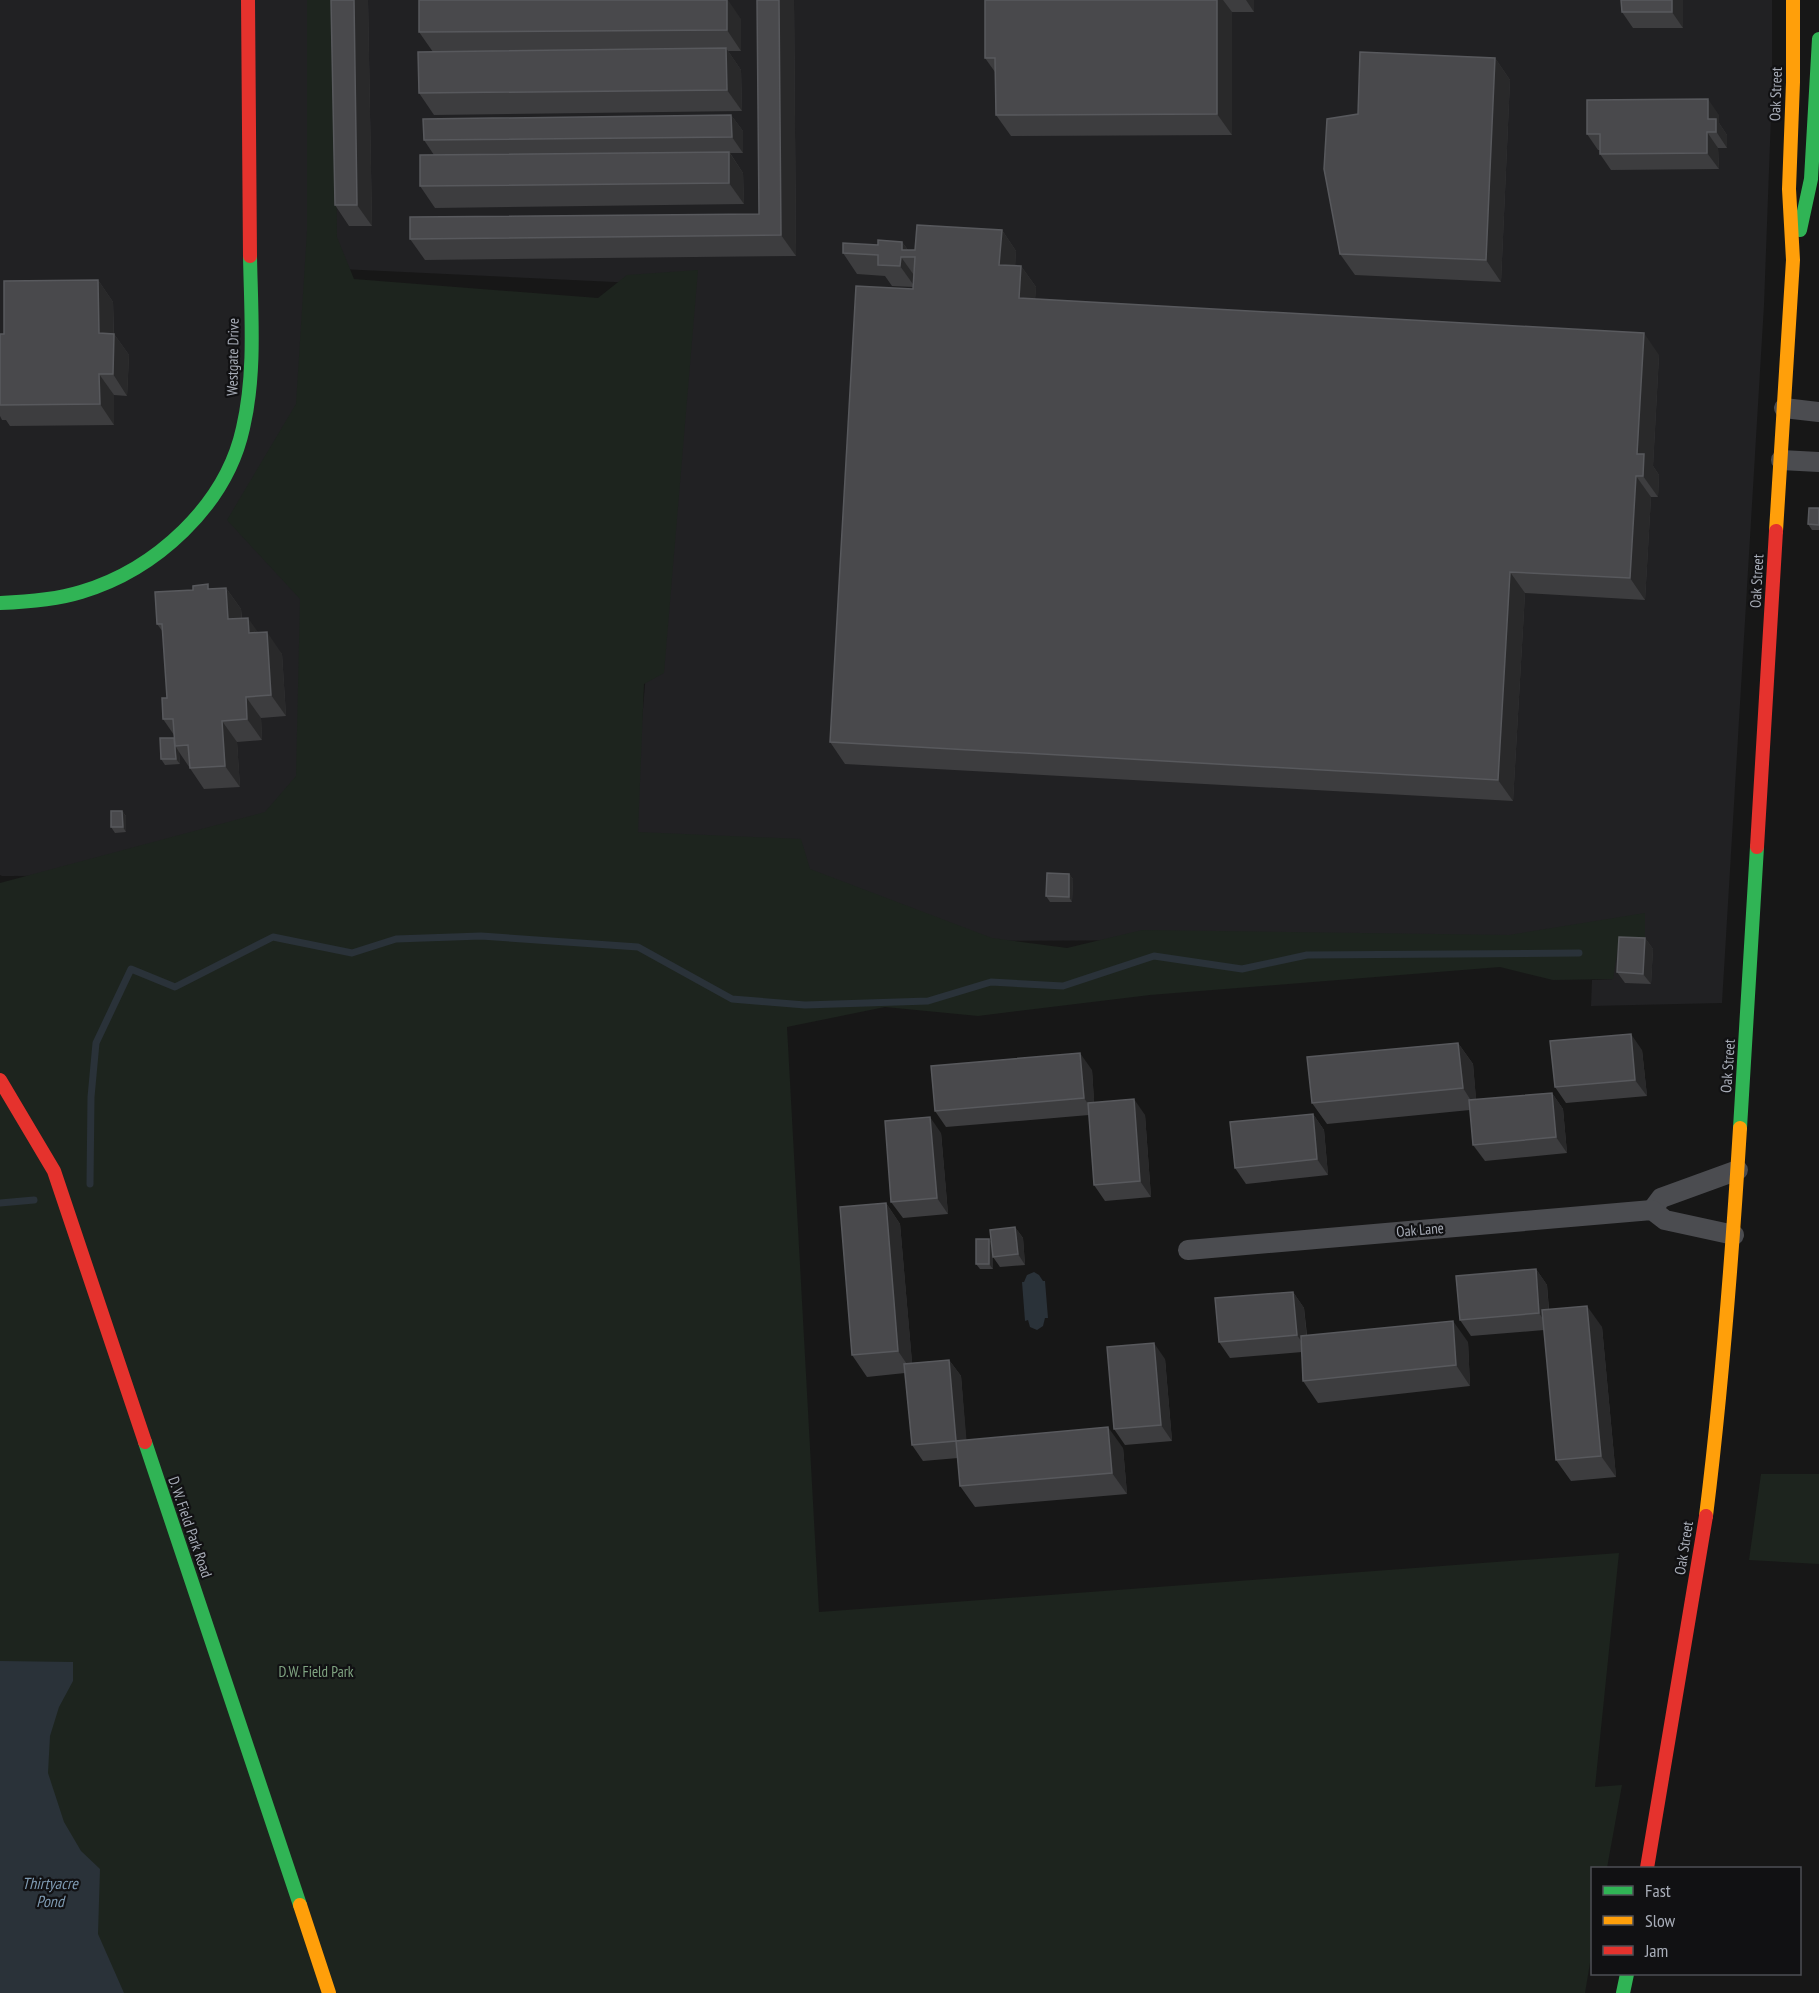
<svg xmlns="http://www.w3.org/2000/svg" width="1819" height="1993" viewBox="0 0 1819 1993" font-family="'PT Sans Narrow',sans-serif">
  <rect width="100%" height="100%" fill="#171717"/>
  <path fill="#212123" d="M 0,0 L 1772,0 L 1772,89 L 1764,305 L 1722,1003 L 1591,1006 L 1592,980 L 1613,979 L 1508,939 L 967,941 L 632,842 L 678,285 L 319,268 L 302,875 L 2,876 L 0,875 Z"/>
  <g fill="#1d241e">
    <path d="M 307,0 L 335,0 L 337,237 L 354,279 L 598,298 L 627,275 L 698,270 L 664,673 L 644,684 L 638,832 L 801,839 L 810,869 L 992,938 L 1067,948 L 1142,930 L 1509,935 L 1645,913 L 1645,940 L 1618,947 L 1613,979 L 1553,980 L 1500,967 L 1150,995 L 978,1016 L 885,1007 L 787,1027 L 819,1612 L 1619,1553 L 1595,1787 L 1622,1785 L 1607,1868 L 1592,1868 L 1592,1951 L 1585,1993 L 0,1993 L 0,883 L 265,812 L 296,776 L 300,599 L 227,520 L 296,404 L 307,231 Z"/>
    <path d="M 1761,1474 L 1819,1474 L 1819,1564 L 1749,1560 Z"/>
  </g>
  <g fill="#2a3239">
    <path d="M 1034,1272 L 1039,1275 L 1043,1281 L 1045,1281 L 1048,1318 L 1045,1318 L 1043,1326 L 1037,1330 L 1030,1327 L 1028,1320 L 1025,1321 L 1022,1282 L 1024,1282 L 1027,1275 Z"/>
    <path d="M 0,1661 L 73,1662 L 73,1681 L 59,1707 L 50,1736 L 48,1773 L 64,1822 L 81,1851 L 100,1869 L 98,1934 L 124,1993 L 0,1993 Z"/>
  </g>
  <g fill="none" stroke-linecap="round" stroke-linejoin="round">
    <g stroke="#2a3239" stroke-width="7">
      <path d="M 90,1184 L 91,1097 L 96,1043 L 131,969 L 175,987 L 273,937 L 352,953 L 396,939 L 481,936 L 638,947 L 732,999 L 805,1005 L 928,1001 L 991,982 L 1063,986 L 1154,956 L 1242,969 L 1307,955 L 1579,953"/>
      <path d="M 0,1203 L 34,1200"/>
    </g>
    <g stroke="#4b4c50" stroke-width="20">
      <path d="M 1784,408 L 1819,412"/>
      <path d="M 1781,460 L 1819,462"/>
      <path d="M 1652,1210 L 1661,1198 L 1738,1170"/>
      <path d="M 1188,1250 L 1652,1210 L 1665,1220 L 1734,1235"/>
    </g>
    <g stroke="#30b455" stroke-width="14">
      <path d="M 1800,230 L 1811,179 L 1819,39"/>
      <path d="M 0,603 C 27,602 55,600 81,592 C 155,570 226,506 243,428 C 256,372 251,313 250,256"/>
      <path d="M 1740,1128 L 1757,847"/>
      <path d="M 145,1442 L 300,1905"/>
      <path d="M 1623,1993 L 1627,1974"/>
    </g>
    <g stroke="#ff9f0a" stroke-width="14">
      <path d="M 1776,531 L 1793,260 L 1789,189 L 1793,82 L 1793,0"/>
      <path d="M 1706,1516 C 1722,1387 1732,1258 1740,1128"/>
      <path d="M 300,1905 L 329,1993"/>
    </g>
    <g stroke="#e5322d" stroke-width="14">
      <path d="M 248,0 L 250,256"/>
      <path d="M 1757,847 L 1776,531"/>
      <path d="M 0,1080 L 54,1171 L 145,1442"/>
      <path d="M 1647,1868 L 1706,1516"/>
    </g>
  </g>
  <g fill="#3d3d3f">
    <path d="M 331,0 L 368,0 L 372,226 L 349,226 L 335,205 Z"/>
    <path d="M 757,0 L 794,0 L 796,256 L 425,260 L 410,239 L 759,214 Z"/>
    <path d="M 985,0 L 1254,0 L 1254,12 L 1232,12 L 1232,135 L 1011,136 L 996,115 L 995,72 L 985,58 Z"/>
    <path d="M 1683,0 L 1683,28 L 1633,28 L 1622,12 Z"/>
    <path d="M 741,19 L 741,51 L 728,51 L 741,70 L 742,111 L 434,115 L 419,93 L 433,52 L 419,32 Z"/>
    <path d="M 1495,58 L 1510,80 L 1501,282 L 1355,275 L 1340,254 L 1358,114 Z"/>
    <path d="M 731,115 L 743,131 L 743,153 L 730,153 L 743,173 L 744,204 L 435,208 L 420,186 L 434,155 L 424,140 Z"/>
    <path d="M 1719,115 L 1719,123 L 1727,135 L 1727,148 L 1718,148 L 1719,169 L 1611,170 L 1600,154 L 1600,150 L 1598,150 L 1587,134 Z"/>
    <path d="M 1002,230 L 1016,251 L 1015,266 L 1021,266 L 1036,287 L 1035,299 L 1659,355 L 1653,466 L 1659,475 L 1658,497 L 1651,497 L 1645,600 L 1525,593 L 1513,801 L 845,764 L 830,742 L 913,287 L 892,286 L 885,276 L 857,274 L 843,253 L 878,245 L 902,242 L 908,250 L 915,250 Z"/>
    <path d="M 98,280 L 113,302 L 114,334 L 129,355 L 127,396 L 114,395 L 114,425 L 10,426 L 6,420 L 2,420 L 0,416 L 0,334 L 4,334 Z"/>
    <path d="M 1819,508 L 1819,530 L 1812,530 L 1808,524 Z"/>
    <path d="M 226,588 L 241,609 L 242,618 L 282,654 L 286,716 L 261,718 L 262,740 L 237,742 L 240,787 L 204,789 L 179,752 L 180,764 L 165,765 L 161,759 L 174,738 L 174,735 L 163,719 L 167,698 L 163,632 L 157,624 L 211,589 Z"/>
    <path d="M 122,811 L 126,816 L 126,832 L 115,833 L 111,827 Z"/>
    <path d="M 1069,874 L 1073,879 L 1072,902 L 1050,902 L 1046,896 Z"/>
    <path d="M 1645,938 L 1653,949 L 1651,984 L 1625,983 L 1617,972 Z"/>
    <path d="M 1458,1043 L 1473,1064 L 1476,1100 L 1552,1093 L 1563,1109 L 1567,1153 L 1485,1161 L 1473,1145 L 1470,1110 L 1327,1124 L 1312,1103 Z"/>
    <path d="M 1642,1050 L 1647,1096 L 1566,1103 L 1555,1087 Z"/>
    <path d="M 1092,1070 L 1094,1102 L 1145,1115 L 1151,1197 L 1105,1201 L 1094,1185 L 1089,1115 L 946,1127 L 935,1111 Z"/>
    <path d="M 1313,1114 L 1324,1130 L 1328,1175 L 1246,1184 L 1235,1168 Z"/>
    <path d="M 941,1133 L 948,1214 L 903,1218 L 891,1202 Z"/>
    <path d="M 886,1203 L 900,1224 L 912,1363 L 949,1360 L 961,1376 L 966,1440 L 1123,1448 L 1127,1494 L 975,1507 L 960,1486 L 958,1458 L 923,1461 L 912,1445 L 905,1373 L 867,1377 L 852,1355 Z"/>
    <path d="M 1015,1227 L 1023,1238 L 1025,1265 L 1000,1267 L 993,1257 L 993,1269 L 980,1269 L 976,1264 L 989,1239 L 991,1242 Z"/>
    <path d="M 1536,1269 L 1547,1285 L 1549,1309 L 1602,1327 L 1616,1477 L 1571,1481 L 1556,1460 L 1544,1330 L 1471,1336 L 1460,1320 Z"/>
    <path d="M 1293,1292 L 1304,1308 L 1307,1335 L 1468,1342 L 1470,1386 L 1318,1403 L 1303,1381 L 1302,1352 L 1230,1358 L 1219,1342 Z"/>
    <path d="M 1165,1359 L 1172,1441 L 1125,1445 L 1114,1429 Z"/>
  </g>
  <g fill="#29292a">
    <path d="M 354,0 L 368,0 L 372,226 L 357,205 Z"/>
    <path d="M 727,0 L 728,0 L 741,19 L 741,51 L 727,30 Z"/>
    <path d="M 779,0 L 794,0 L 796,256 L 781,235 Z"/>
    <path d="M 1217,0 L 1223,0 L 1232,12 L 1232,135 L 1217,114 Z"/>
    <path d="M 1246,0 L 1254,0 L 1254,12 Z"/>
    <path d="M 1672,0 L 1683,0 L 1683,28 L 1672,12 Z"/>
    <path d="M 726,48 L 741,70 L 742,111 L 727,90 Z"/>
    <path d="M 1495,58 L 1510,80 L 1501,282 L 1486,260 Z"/>
    <path d="M 1708,99 L 1719,115 L 1719,123 L 1727,135 L 1727,148 L 1708,119 Z"/>
    <path d="M 731,115 L 743,131 L 743,153 L 732,137 Z"/>
    <path d="M 1707,132 L 1718,148 L 1719,169 L 1707,153 Z"/>
    <path d="M 729,152 L 743,173 L 744,204 L 729,183 Z"/>
    <path d="M 1002,230 L 1016,251 L 1014,286 L 999,265 Z"/>
    <path d="M 902,242 L 913,257 L 902,250 Z"/>
    <path d="M 901,257 L 916,278 L 915,287 L 900,266 Z"/>
    <path d="M 1021,266 L 1036,287 L 1034,319 L 1019,298 Z"/>
    <path d="M 98,280 L 113,302 L 114,347 L 114,334 L 129,355 L 127,396 L 113,374 L 99,333 Z"/>
    <path d="M 1644,333 L 1659,355 L 1653,466 L 1659,475 L 1658,497 L 1643,476 L 1637,454 Z"/>
    <path d="M 99,374 L 114,395 L 114,425 L 100,404 Z"/>
    <path d="M 1636,476 L 1651,497 L 1645,600 L 1630,578 Z"/>
    <path d="M 1510,572 L 1525,593 L 1513,801 L 1498,780 Z"/>
    <path d="M 226,588 L 241,609 L 243,641 L 228,619 Z"/>
    <path d="M 248,618 L 263,639 L 249,633 Z"/>
    <path d="M 267,632 L 282,654 L 286,716 L 271,695 Z"/>
    <path d="M 246,697 L 261,718 L 262,740 L 247,719 Z"/>
    <path d="M 222,721 L 237,742 L 240,787 L 225,766 Z"/>
    <path d="M 176,747 L 179,752 L 180,764 L 176,759 Z"/>
    <path d="M 122,811 L 126,816 L 126,832 L 123,827 Z"/>
    <path d="M 1069,874 L 1073,879 L 1072,902 L 1069,897 Z"/>
    <path d="M 1645,938 L 1653,949 L 1651,984 L 1643,974 Z"/>
    <path d="M 1631,1034 L 1642,1050 L 1647,1096 L 1635,1080 Z"/>
    <path d="M 1458,1043 L 1473,1064 L 1477,1110 L 1463,1088 Z"/>
    <path d="M 1080,1053 L 1092,1070 L 1095,1114 L 1084,1098 Z"/>
    <path d="M 1552,1093 L 1563,1109 L 1567,1153 L 1556,1137 Z"/>
    <path d="M 1134,1099 L 1145,1115 L 1151,1197 L 1140,1181 Z"/>
    <path d="M 1313,1114 L 1324,1130 L 1328,1175 L 1317,1159 Z"/>
    <path d="M 930,1117 L 941,1133 L 948,1214 L 937,1198 Z"/>
    <path d="M 886,1203 L 900,1224 L 913,1373 L 898,1351 Z"/>
    <path d="M 1015,1227 L 1023,1238 L 1025,1265 L 1018,1254 Z"/>
    <path d="M 989,1239 L 993,1245 L 993,1269 L 989,1264 Z"/>
    <path d="M 1536,1269 L 1547,1285 L 1550,1329 L 1539,1313 Z"/>
    <path d="M 1293,1292 L 1304,1308 L 1308,1351 L 1297,1335 Z"/>
    <path d="M 1587,1306 L 1602,1327 L 1616,1477 L 1601,1456 Z"/>
    <path d="M 1453,1321 L 1468,1342 L 1470,1386 L 1456,1365 Z"/>
    <path d="M 1154,1343 L 1165,1359 L 1172,1441 L 1161,1425 Z"/>
    <path d="M 949,1360 L 961,1376 L 968,1457 L 956,1441 Z"/>
    <path d="M 1108,1427 L 1123,1448 L 1127,1494 L 1112,1473 Z"/>
  </g>
  <g fill="#49494c" stroke="#58595d" stroke-width="1.5">
    <path d="M 331,0 L 354,0 L 357,205 L 335,205 Z"/>
    <path d="M 419,0 L 727,0 L 727,30 L 419,32 Z"/>
    <path d="M 757,0 L 779,0 L 781,235 L 410,239 L 410,217 L 759,214 Z"/>
    <path d="M 985,0 L 1217,0 L 1217,114 L 996,115 L 995,58 L 985,58 Z"/>
    <path d="M 1621,0 L 1672,0 L 1672,12 L 1622,12 Z"/>
    <path d="M 726,48 L 727,90 L 419,93 L 418,52 Z"/>
    <path d="M 1360,52 L 1495,58 L 1486,260 L 1340,254 L 1324,169 L 1327,119 L 1358,114 Z"/>
    <path d="M 1708,99 L 1708,119 L 1716,119 L 1716,132 L 1707,132 L 1707,153 L 1600,154 L 1600,134 L 1587,134 L 1587,100 Z"/>
    <path d="M 731,115 L 732,137 L 424,140 L 423,119 Z"/>
    <path d="M 729,152 L 729,183 L 420,186 L 420,155 Z"/>
    <path d="M 917,225 L 1002,230 L 999,265 L 1021,266 L 1019,298 L 1644,333 L 1637,454 L 1644,454 L 1643,476 L 1636,476 L 1630,578 L 1510,572 L 1498,780 L 830,742 L 856,286 L 913,289 L 915,257 L 901,257 L 900,266 L 878,265 L 878,255 L 843,253 L 843,243 L 878,245 L 878,240 L 902,242 L 902,250 L 915,250 Z"/>
    <path d="M 98,280 L 99,333 L 114,334 L 113,374 L 99,374 L 100,404 L 0,405 L 0,334 L 4,334 L 4,281 Z"/>
    <path d="M 1809,508 L 1819,508 L 1819,525 L 1808,524 Z"/>
    <path d="M 208,584 L 208,589 L 226,588 L 228,619 L 248,618 L 249,633 L 267,632 L 271,695 L 246,697 L 247,719 L 222,721 L 225,766 L 190,768 L 188,745 L 175,746 L 173,719 L 163,719 L 162,698 L 167,698 L 162,624 L 157,624 L 155,592 L 193,590 L 193,586 Z"/>
    <path d="M 160,738 L 174,738 L 176,759 L 161,759 Z"/>
    <path d="M 111,811 L 122,811 L 123,827 L 111,827 Z"/>
    <path d="M 1047,873 L 1069,874 L 1069,897 L 1046,896 Z"/>
    <path d="M 1619,937 L 1645,938 L 1643,974 L 1617,972 Z"/>
    <path d="M 1631,1034 L 1635,1080 L 1555,1087 L 1550,1041 Z"/>
    <path d="M 1458,1043 L 1463,1088 L 1312,1103 L 1307,1057 Z"/>
    <path d="M 1080,1053 L 1084,1098 L 935,1111 L 931,1066 Z"/>
    <path d="M 1552,1093 L 1556,1137 L 1473,1145 L 1469,1100 Z"/>
    <path d="M 1134,1099 L 1140,1181 L 1094,1185 L 1088,1103 Z"/>
    <path d="M 1313,1114 L 1317,1159 L 1235,1168 L 1230,1122 Z"/>
    <path d="M 930,1117 L 937,1198 L 891,1202 L 885,1121 Z"/>
    <path d="M 886,1203 L 898,1351 L 852,1355 L 840,1207 Z"/>
    <path d="M 1015,1227 L 1018,1254 L 993,1257 L 990,1230 Z"/>
    <rect x="976" y="1239" width="13" height="25"/>
    <path d="M 1536,1269 L 1539,1313 L 1460,1320 L 1456,1276 Z"/>
    <path d="M 1293,1292 L 1297,1335 L 1219,1342 L 1215,1298 Z"/>
    <path d="M 1587,1306 L 1601,1456 L 1556,1460 L 1542,1310 Z"/>
    <path d="M 1453,1321 L 1456,1365 L 1303,1381 L 1301,1336 Z"/>
    <path d="M 1154,1343 L 1161,1425 L 1114,1429 L 1107,1347 Z"/>
    <path d="M 949,1360 L 956,1441 L 912,1445 L 904,1364 Z"/>
    <path d="M 1108,1427 L 1112,1473 L 960,1486 L 956,1441 Z"/>
  </g>
  <g text-anchor="middle" stroke-width="4.5" stroke-linejoin="round" paint-order="stroke">
    <g font-size="15" fill="#a8adb8" stroke="#111113">
      <text transform="translate(1776 94) rotate(-88)" y="5">Oak Street</text>
      <text transform="translate(233 357) rotate(-89)" y="5">Westgate Drive</text>
      <text transform="translate(1757 581) rotate(-87)" y="5">Oak Street</text>
      <text transform="translate(1728 1066) rotate(-86)" y="5">Oak Street</text>
      <text transform="translate(1420 1230) rotate(-5)" y="5">Oak Lane</text>
      <text transform="translate(190 1527) rotate(71)" y="5">D. W. Field Park Road</text>
      <text transform="translate(1684 1548) rotate(-81)" y="5">Oak Street</text>
    </g>
    <g font-size="15" fill="#7fa381" stroke="#111113">
      <text x="316" y="1677">D.W. Field Park</text>
    </g>
    <g font-size="16" font-style="italic" fill="#7f9bb3" stroke="#111113">
      <text x="50" y="1889">Thirtyacre<tspan x="50" dy="18">Pond</tspan></text>
    </g>
  </g>
  <rect x="1591" y="1867" width="210" height="108" fill="#111113" stroke="#4d4f55" stroke-width="1.5"/>
  <rect x="1603" y="1886" width="30" height="9" fill="#30b455" stroke="#4d4f55" stroke-width="1.5"/>
  <text x="1645" y="1897" font-size="18" fill="#a8adb8">Fast</text>
  <rect x="1603" y="1916" width="30" height="9" fill="#ff9f0a" stroke="#4d4f55" stroke-width="1.5"/>
  <text x="1645" y="1927" font-size="18" fill="#a8adb8">Slow</text>
  <rect x="1603" y="1946" width="30" height="9" fill="#e5322d" stroke="#4d4f55" stroke-width="1.5"/>
  <text x="1645" y="1957" font-size="18" fill="#a8adb8">Jam</text>
</svg>
